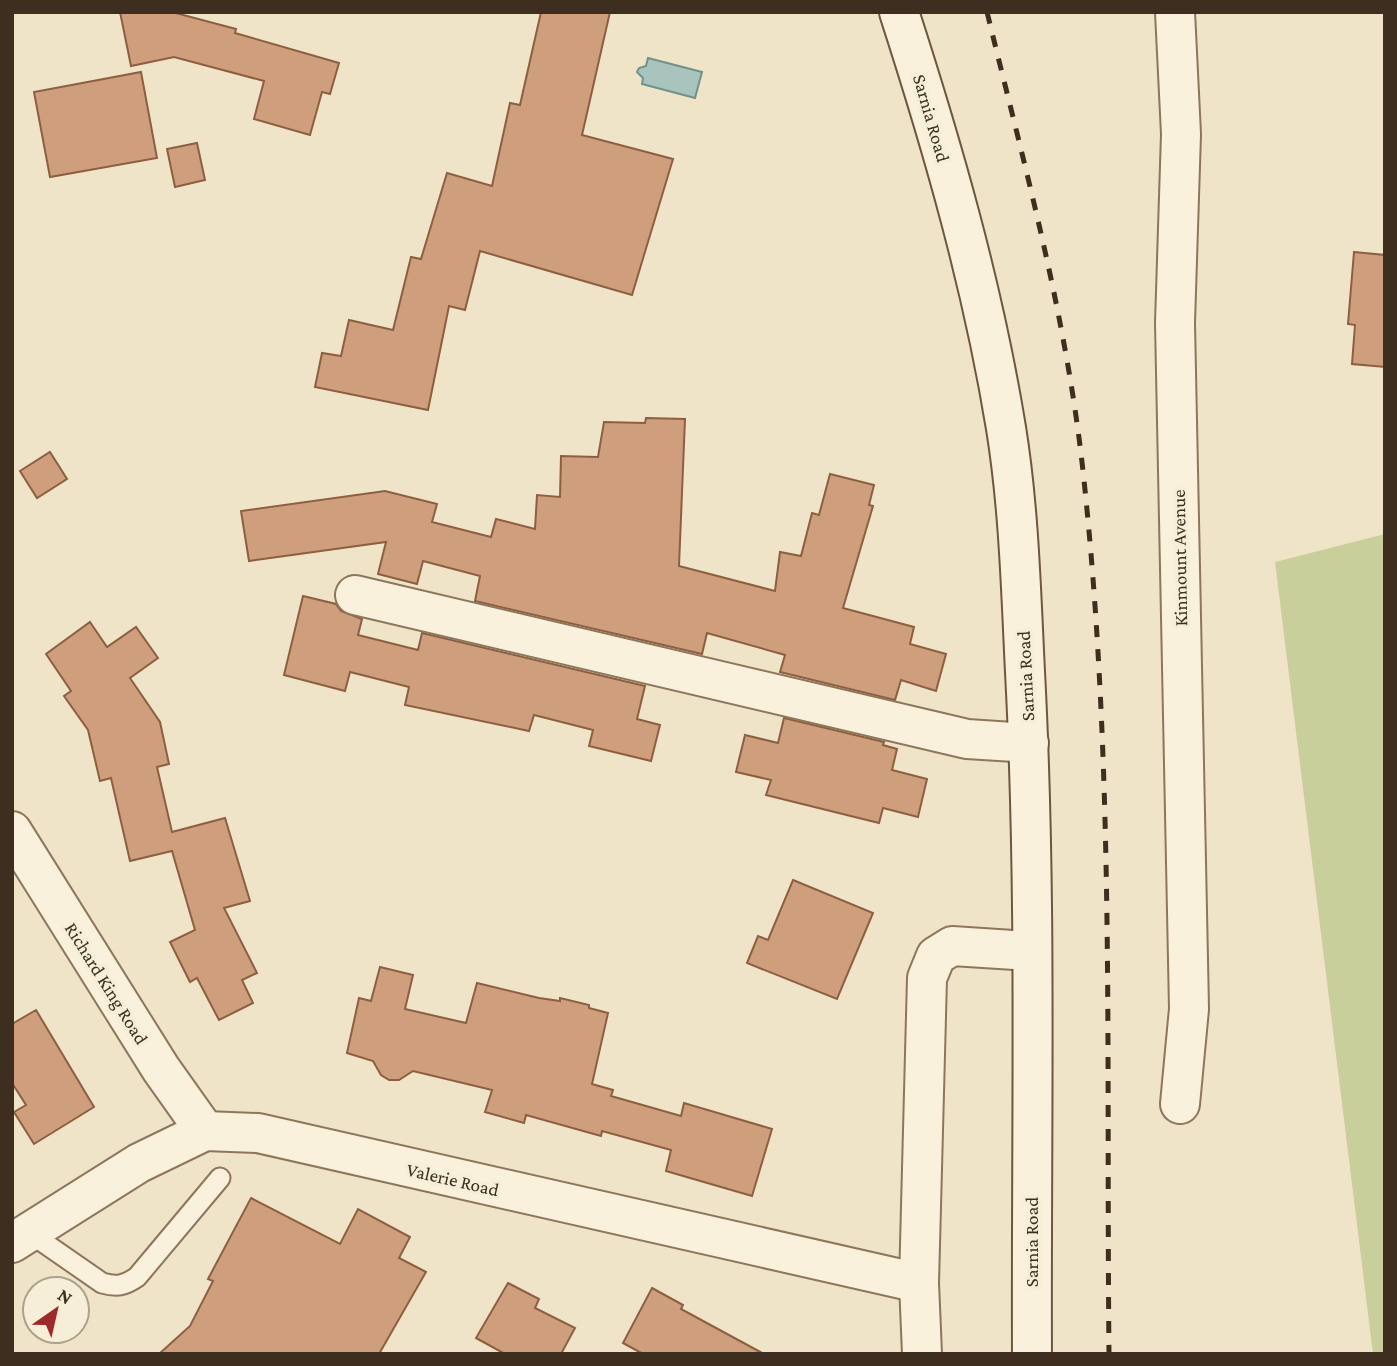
<svg xmlns="http://www.w3.org/2000/svg" width="1397" height="1366" viewBox="0 0 1397 1366" font-family="'Crimson Pro',serif">
  <rect width="100%" height="100%" fill="#f0e4c8"/>
  <path fill="#c9cf9b" d="M 1385,534 L 1385,1354 L 1373,1354 L 1275,562 Z"/>
  <path fill="#a9c4bc" stroke="#6f938a" stroke-width="2" d="M 648,58 L 702,72 L 695,98 L 642,84 L 643,78 L 637,72 L 639,68 L 646,66 Z"/>
  <g fill="#cf9f7d" stroke="#8d5f41" stroke-width="2">
    <path d="M 120,12 L 172,12 L 236,29 L 235,33 L 339,63 L 330,94 L 322,92 L 310,135 L 254,119 L 264,81 L 174,57 L 131,66 Z"/>
    <path d="M 541,12 L 610,12 L 582,135 L 673,159 L 632,295 L 480,251 L 465,310 L 449,306 L 428,410 L 315,387 L 322,353 L 341,356 L 349,320 L 393,330 L 411,257 L 421,259 L 447,173 L 492,186 L 510,103 L 520,105 Z"/>
    <path d="M 141,72 L 157,158 L 50,177 L 34,92 Z"/>
    <path d="M 197,143 L 205,180 L 175,187 L 167,149 Z"/>
    <path d="M 1354,252 L 1385,255 L 1385,367 L 1352,364 L 1355,325 L 1348,324 Z"/>
    <path d="M 646,418 L 685,419 L 679,566 L 775,591 L 780,552 L 801,556 L 812,513 L 819,515 L 830,474 L 874,485 L 869,505 L 873,506 L 843,608 L 914,627 L 910,644 L 946,654 L 936,691 L 901,680 L 895,700 L 780,672 L 785,655 L 707,633 L 702,654 L 475,601 L 480,576 L 423,561 L 417,584 L 378,574 L 386,542 L 249,561 L 241,511 L 385,491 L 437,504 L 432,522 L 491,537 L 496,519 L 535,529 L 537,495 L 560,497 L 561,456 L 598,457 L 604,422 L 645,423 Z"/>
    <path d="M 50,452 L 67,479 L 37,498 L 20,471 Z"/>
    <path d="M 303,596 L 336,604 L 341,611 L 362,619 L 358,635 L 418,650 L 422,633 L 645,686 L 637,719 L 660,725 L 651,761 L 589,746 L 593,730 L 534,715 L 529,731 L 405,705 L 409,687 L 350,672 L 345,691 L 284,675 Z"/>
    <path d="M 90,622 L 107,647 L 136,627 L 158,658 L 130,678 L 160,722 L 169,764 L 157,767 L 172,832 L 225,818 L 250,901 L 224,908 L 257,973 L 242,980 L 253,1003 L 219,1020 L 197,978 L 190,982 L 170,942 L 195,930 L 172,851 L 130,861 L 111,778 L 100,781 L 88,730 L 64,696 L 71,691 L 46,654 Z"/>
    <path d="M 784,718 L 884,742 L 883,745 L 897,749 L 892,770 L 927,779 L 918,817 L 883,808 L 879,823 L 766,795 L 771,780 L 736,772 L 745,735 L 778,743 Z"/>
    <path d="M 793,880 L 873,913 L 837,999 L 747,963 L 758,936 L 768,940 Z"/>
    <path d="M 380,967 L 413,975 L 405,1009 L 466,1023 L 477,983 L 539,998 L 560,1001 L 560,998 L 589,1005 L 589,1008 L 608,1013 L 592,1084 L 613,1090 L 611,1096 L 681,1116 L 684,1103 L 772,1129 L 752,1196 L 666,1171 L 671,1150 L 602,1131 L 601,1136 L 526,1115 L 524,1123 L 485,1112 L 492,1090 L 413,1071 L 399,1080 L 389,1080 L 381,1075 L 373,1061 L 347,1053 L 359,998 L 371,1001 Z"/>
    <path d="M 36,1010 L 94,1107 L 34,1144 L 14,1112 L 26,1105 L 12,1083 L 12,1024 Z"/>
    <path d="M 251,1198 L 340,1244 L 358,1209 L 410,1237 L 399,1258 L 426,1272 L 379,1354 L 159,1354 L 190,1326 L 213,1281 L 208,1279 Z"/>
    <path d="M 508,1283 L 539,1299 L 535,1308 L 575,1328 L 561,1354 L 505,1354 L 476,1338 Z"/>
    <path d="M 652,1288 L 683,1305 L 681,1309 L 764,1354 L 643,1354 L 623,1343 Z"/>
  </g>
  <g fill="none" stroke-linecap="round" stroke-linejoin="round">
    <g stroke="#8d765c" stroke-width="23">
      <path id="lane" d="M 27,1231 L 102,1283 C 117,1287 124,1286 137,1277 L 220,1178"/>
    </g>
    <g stroke="#8d765c" stroke-width="42">
      <g id="street">
        <path d="M 1175,12 L 1181,134 L 1175,323 L 1189,1009 L 1180,1104"/>
        <path d="M 355,595 L 967,739 L 1029,743"/>
        <path d="M 12,831 L 161,1069 L 205,1131"/>
        <path d="M 12,1243 L 139,1163 L 205,1131 L 258,1133 L 919,1283"/>
        <path d="M 922,1354 L 919,1283 L 927,978 L 936,956 L 952,946 L 1031,951"/>
      </g>
    </g>
    <g stroke="#6f573f" stroke-width="42">
      <path id="secondary" d="M 899,12 C 943,148 983,287 1006,428 C 1019,508 1021,591 1025,672 C 1037,899 1031,1127 1032,1354"/>
    </g>
    <use href="#lane" stroke="#faf1dc" stroke-width="19"/>
    <use href="#street" stroke="#faf1dc" stroke-width="38"/>
    <use href="#secondary" stroke="#faf1dc" stroke-width="38"/>
    <path stroke="#3d2e20" stroke-width="5" stroke-dasharray="12 12" stroke-linecap="butt" d="M 987,12 C 1024,164 1066,315 1083,471 C 1115,764 1106,1060 1109,1354"/>
  </g>
  <g text-anchor="middle" stroke-width="7" stroke-linejoin="round" paint-order="stroke">
    <g font-size="19" fill="#3d2e20" stroke="#f7eed8">
      <text transform="translate(932 118) rotate(74)" y="7">Sarnia Road</text>
      <text transform="translate(1179 558) rotate(-91)" y="7">Kinmount Avenue</text>
      <text transform="translate(1025 676) rotate(-93)" y="7">Sarnia Road</text>
      <text transform="translate(107 983) rotate(58)" y="7">Richard King Road</text>
      <text transform="translate(453 1179) rotate(13)" y="7">Valerie Road</text>
      <text transform="translate(1031 1242) rotate(-90)" y="7">Sarnia Road</text>
    </g>
  </g>
  <rect width="1397" height="1366" fill="none" stroke="#3d2e20" stroke-width="28"/>
  <g transform="translate(56 1310) rotate(34)"><circle r="33" fill="#f7eed8" stroke="#ada18e" stroke-width="2"/>
  <path d="M0-5L12 26L0 18L-12 26Z" fill="#9e2a2b"/>
  <text y="-10" font-size="19" font-weight="bold" text-anchor="middle" fill="#3d2e20">N</text>
  </g>
</svg>
